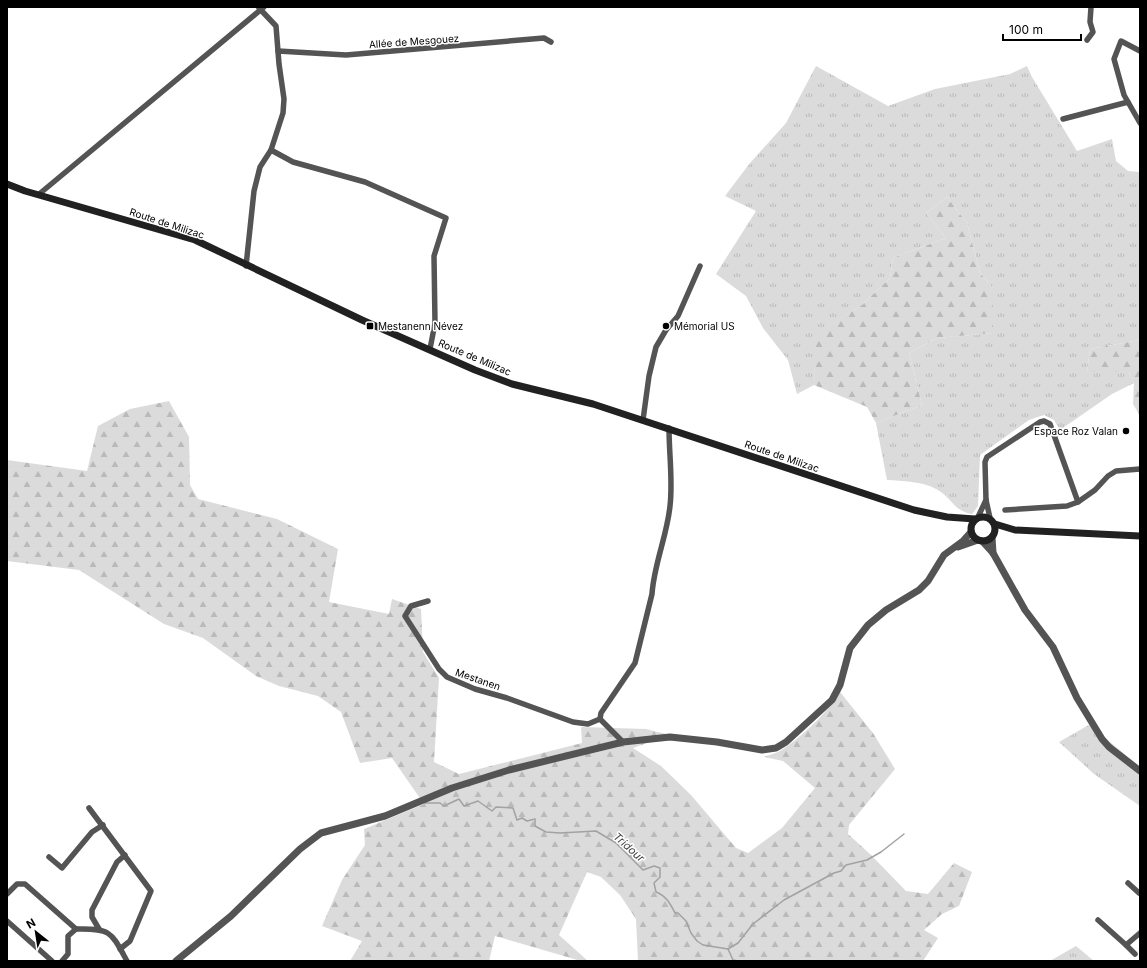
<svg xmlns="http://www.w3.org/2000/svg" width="1147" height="968" viewBox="0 0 1147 968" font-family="Inter,sans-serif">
  <defs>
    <pattern id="grass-tufts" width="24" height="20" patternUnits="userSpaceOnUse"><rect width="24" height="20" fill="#dbdbdb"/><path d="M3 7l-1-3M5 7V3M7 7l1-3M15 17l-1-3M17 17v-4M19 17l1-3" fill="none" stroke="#bababa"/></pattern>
    <pattern id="forest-firs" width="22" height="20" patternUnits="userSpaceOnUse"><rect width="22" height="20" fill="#dbdbdb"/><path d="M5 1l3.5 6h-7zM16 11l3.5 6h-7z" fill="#bababa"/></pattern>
  </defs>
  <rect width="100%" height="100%" fill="#fff"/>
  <g fill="url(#grass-tufts)">
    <path d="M 816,66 L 888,106 L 935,89 L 1010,74 L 1027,66 L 1032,77 L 1077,151 L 1112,139 L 1116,161 L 1128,171 L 1140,172 L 1140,340 L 1090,349 L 1087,372 L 1129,372 L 1134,383 L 1112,394 L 1060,430 L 1054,420 L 1044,415 L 1029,420 L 980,455 L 978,506 L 972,514 C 954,512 951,496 936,489 C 921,481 903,481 887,480 L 876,423 L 922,405 L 909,353 L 937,338 L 993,333 L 993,288 L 980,273 L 967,223 L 947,197 L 926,213 L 946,238 L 893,258 L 890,278 L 862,305 L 816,334 L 814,385 L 797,394 L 788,360 L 763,328 L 746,296 L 716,274 L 756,211 L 725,196 L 750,163 L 786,123 Z"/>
    <path d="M 1094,722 L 1104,737 L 1140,767 L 1140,806 L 1094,774 L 1059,742 Z"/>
    <path d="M 1076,946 L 1094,961 L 1050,961 Z"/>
  </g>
  <g fill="url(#forest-firs)">
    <path d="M 947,197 L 967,223 L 980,273 L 993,288 L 993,333 L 937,338 L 909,353 L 922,405 L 876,423 L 867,407 L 814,385 L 815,334 L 862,305 L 890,278 L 893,258 L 946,238 L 926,213 Z"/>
    <path d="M 1140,340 L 1140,416 L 1133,404 L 1134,383 L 1129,372 L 1087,372 L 1090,349 Z"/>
    <path d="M 169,401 L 189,437 L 190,485 L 198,499 L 277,519 L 338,549 L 329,602 L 389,614 L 392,599 L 421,609 L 423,652 L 439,678 L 434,762 L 459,774 L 582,743 L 581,727 L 646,729 L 670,735 L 633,748 L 661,766 L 691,795 L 736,848 L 748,853 L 782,828 L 815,788 L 783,761 L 764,757 C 768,755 774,754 778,752 C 797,742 830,710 840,692 L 873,733 L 895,769 L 849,825 L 848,834 L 871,855 L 906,891 L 928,894 L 954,863 L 972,872 L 959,906 L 942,914 L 924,930 L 938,938 L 923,961 L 638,961 L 636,919 L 620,895 L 601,877 L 587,872 L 559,935 L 588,961 L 581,961 L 495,936 L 489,961 L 350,961 L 362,941 L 322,926 L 342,880 L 365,845 L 364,829 L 424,804 L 392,758 L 360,763 L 341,712 L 318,696 L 279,686 L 256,676 L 203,638 L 164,624 L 79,570 L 7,561 L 7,460 L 87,471 L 98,426 L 130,409 Z"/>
  </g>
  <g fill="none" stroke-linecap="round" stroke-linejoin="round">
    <g stroke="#a2a2a2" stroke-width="1.5">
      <path d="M 425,803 L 440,803 L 444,806 L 459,799 L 464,806 L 478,801 L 492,811 L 496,807 L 513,808 L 517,820 L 522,818 L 527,821 L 535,819 L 535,826 L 546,832 L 560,833 L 596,831 L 616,843 L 643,870 L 654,866 L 660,868 L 660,877 L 654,883 L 656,892 C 666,896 670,903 675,913 L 678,913 L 686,921 L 691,933 L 697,941 L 703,945 L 728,949"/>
      <path d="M 728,949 L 738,943 L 753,924 L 784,900 L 834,873 L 841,871 L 846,865 L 867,860 L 881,852 L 904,834"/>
      <path d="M 728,949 L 733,960 L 738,961"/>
    </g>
    <g stroke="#545454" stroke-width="5.5">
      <path d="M 1087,40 L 1093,32 L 1090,22 L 1091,7"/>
      <path d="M 278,51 L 346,55 L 544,38 L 551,42"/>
      <path d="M 1128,102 L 1124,95 L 1114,59 L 1121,41 L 1140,51"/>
      <path d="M 1063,119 L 1128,102 L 1140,123"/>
      <path d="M 271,150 L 293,162 L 365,182 L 446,218 L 434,256 L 435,323 L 430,349"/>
      <path d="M 38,195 L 264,7"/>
      <path d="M 246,266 L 254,191 L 260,167 L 271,150 L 283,113 L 284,99 L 279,64 L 276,26 L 259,8"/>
      <path d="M 643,420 L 649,376 L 656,347 L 666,330 L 678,316 L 700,266"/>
      <path d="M 1005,510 L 1067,506 L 1078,502"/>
      <path d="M 978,517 L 986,500"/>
      <path d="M 990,518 L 986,500 L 985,462 L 987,457 L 1040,422 L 1044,421 L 1050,424 L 1078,502 L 1095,490 L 1108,476 L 1116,471 L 1140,469"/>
      <path d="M 428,601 L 411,606 L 405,616 L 439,669 L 447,677 L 475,689 L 507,698 L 573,722 L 588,724 L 600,719"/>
      <path d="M 623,742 L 600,719 L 601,713 L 635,663 L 652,594 C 654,564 667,536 670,506 C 673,481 669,454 669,428"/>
      <path d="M 89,808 L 151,891 L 130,941 L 120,949"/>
      <path d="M 49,857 L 62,868 L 92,832 L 103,825"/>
      <path d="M 1128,883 L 1139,893"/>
      <path d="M 7,894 L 17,884 L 25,884 L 76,929"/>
      <path d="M 1098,920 L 1126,945 L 1140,933"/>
      <path d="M 7,921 L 52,961"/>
      <path d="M 76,929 C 111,928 111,932 127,961"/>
      <path d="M 99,929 L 92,917 L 92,910 L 117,862 L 125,855"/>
      <path d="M 1126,945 L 1135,954"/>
      <path d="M 62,961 L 68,954 L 68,936 L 76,929"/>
    </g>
    <g stroke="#545454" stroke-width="7">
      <path d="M 992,537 L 993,553"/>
      <path d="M 982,541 L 993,553 L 1025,610 L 1053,647 L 1077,698 L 1102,739 L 1109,747 L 1140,771"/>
      <path d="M 958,547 L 978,540"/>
      <path d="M 176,961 L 231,916 L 300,849 L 321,833 L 385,816 L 452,788 L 509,770 L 623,742 L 670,737 L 717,742 L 762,750 L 776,748 L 786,742 L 832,700 L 840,685 L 850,648 L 868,625 L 886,610 L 919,590 L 928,581 L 944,555 L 963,541 L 971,532"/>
    </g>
    <g stroke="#212121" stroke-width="7">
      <path d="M 7,184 L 25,191 L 195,240 L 362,320 L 475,370 L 512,384 L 593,404 L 914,510 L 947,517 L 975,519"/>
      <circle cx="983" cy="529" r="12"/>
      <path d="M 995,524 L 1015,530 L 1140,536"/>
    </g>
  </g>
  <g fill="#000" stroke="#fff" stroke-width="1.5">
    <rect x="366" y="322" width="8" height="8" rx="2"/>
    <circle cx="666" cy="326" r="4"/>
    <circle cx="1126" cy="431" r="4"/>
  </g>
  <g text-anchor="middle" stroke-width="3" stroke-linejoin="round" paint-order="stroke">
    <g font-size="10" fill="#000" stroke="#fff">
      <text transform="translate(414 41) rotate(-4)" y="4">Allée de Mesgouez</text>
      <text transform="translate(167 223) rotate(18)" y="4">Route de Milizac</text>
      <text transform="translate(475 357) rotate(23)" y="4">Route de Milizac</text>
      <text transform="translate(782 456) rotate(19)" y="4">Route de Milizac</text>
      <text transform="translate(478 679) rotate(19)" y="4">Mestanen</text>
    </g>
    <g font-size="10" fill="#000" stroke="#fff" text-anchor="start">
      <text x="378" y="330">Mestanenn Névez</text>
      <text x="674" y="330">Mémorial US</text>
      <text x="1118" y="435" text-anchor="end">Espace Roz Valan</text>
    </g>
    <g font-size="11" font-style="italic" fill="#434343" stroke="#fff">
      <text transform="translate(629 847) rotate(42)" y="4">Tridour</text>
    </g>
  </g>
  <rect width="1147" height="968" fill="none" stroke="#000000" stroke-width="16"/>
  <g transform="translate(36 932) rotate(330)" stroke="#ffffff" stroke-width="3" paint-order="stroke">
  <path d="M0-3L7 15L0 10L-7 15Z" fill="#000000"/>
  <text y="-6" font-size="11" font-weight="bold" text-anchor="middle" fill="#000000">N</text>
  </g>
  <path d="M1003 34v6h78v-6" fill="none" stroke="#000000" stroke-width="2"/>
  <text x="1009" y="34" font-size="12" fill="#000000" stroke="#ffffff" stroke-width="3" paint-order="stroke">100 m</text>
</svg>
